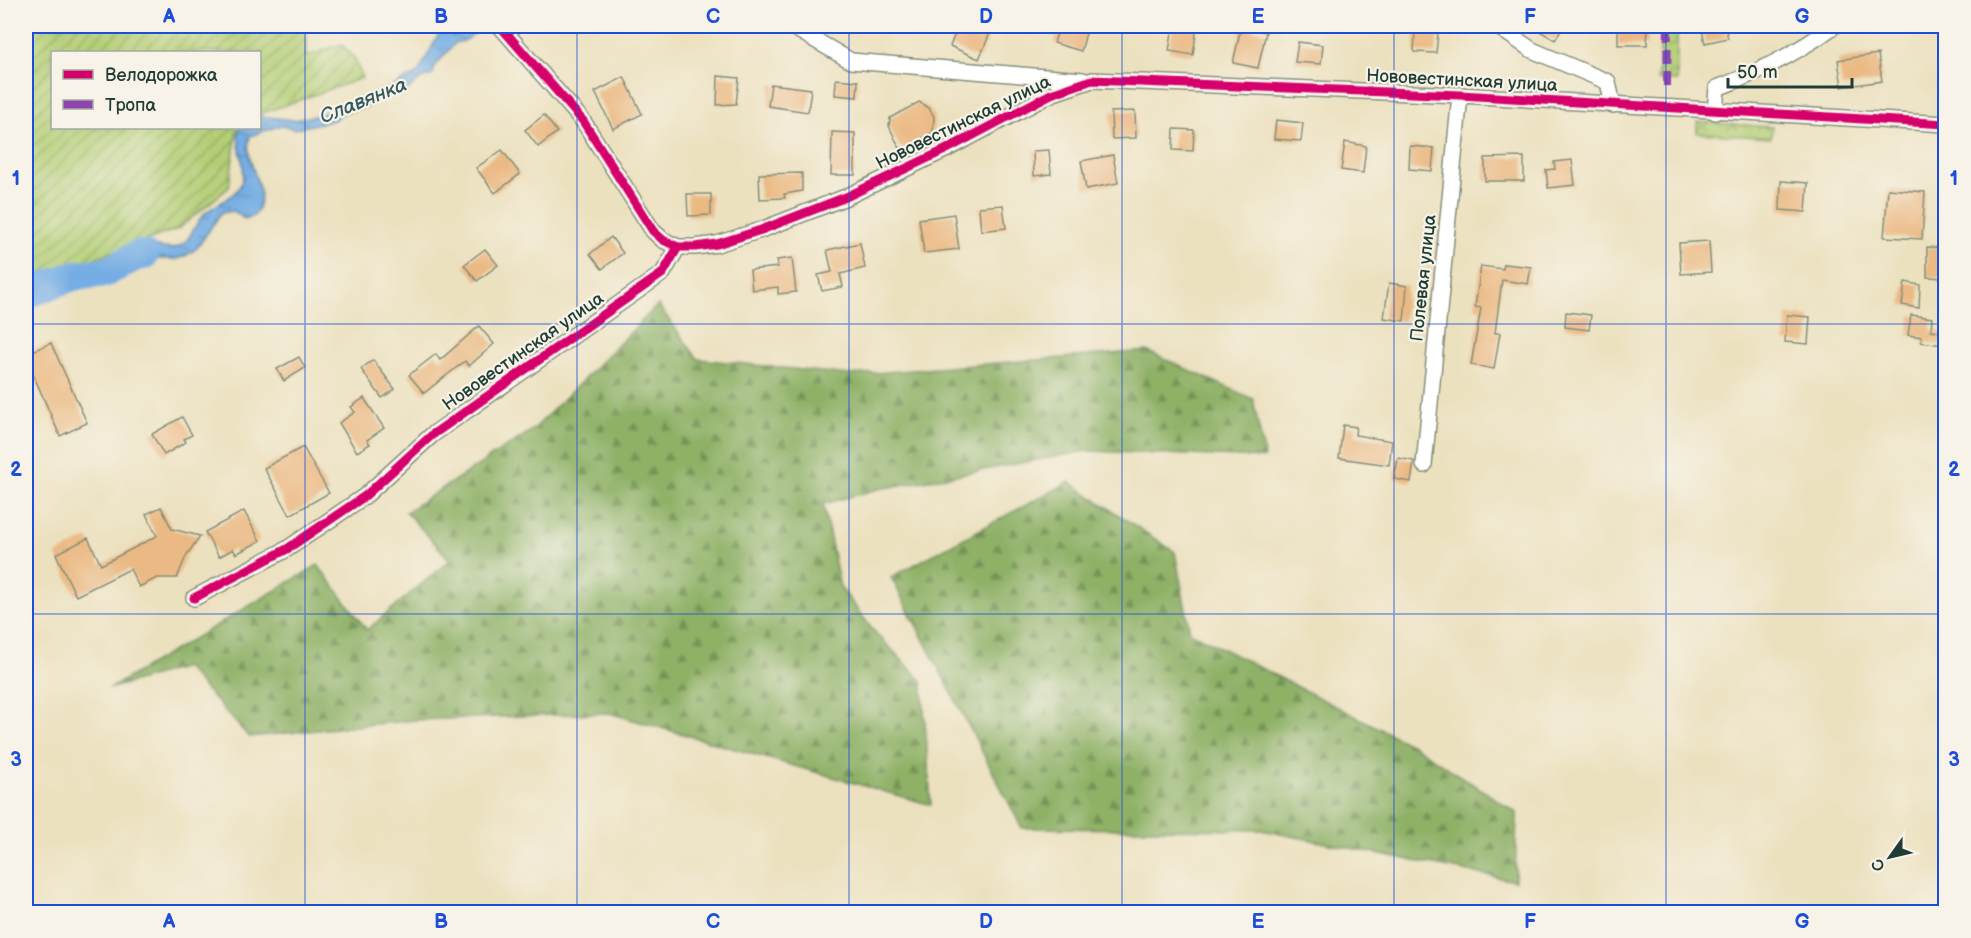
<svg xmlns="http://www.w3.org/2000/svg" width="1971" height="938" viewBox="0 0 1971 938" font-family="'Balsamiq Sans',sans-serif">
  <defs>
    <pattern id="forest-firs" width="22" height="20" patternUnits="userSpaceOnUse" patternTransform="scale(1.5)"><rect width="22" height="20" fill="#8eb166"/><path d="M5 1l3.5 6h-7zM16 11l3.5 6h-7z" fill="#739155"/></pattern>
    <pattern id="park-crowns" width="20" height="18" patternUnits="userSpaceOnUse" patternTransform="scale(1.5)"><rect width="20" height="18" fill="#b3ce75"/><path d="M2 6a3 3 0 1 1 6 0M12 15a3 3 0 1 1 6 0" fill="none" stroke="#91a861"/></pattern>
    <pattern id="garden-furrows" width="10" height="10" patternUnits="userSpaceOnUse" patternTransform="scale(1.5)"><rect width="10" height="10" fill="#b3ce75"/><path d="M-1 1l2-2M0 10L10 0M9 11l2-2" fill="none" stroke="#91a861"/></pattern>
    <pattern id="water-ripples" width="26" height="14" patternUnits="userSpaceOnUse" patternTransform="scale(1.5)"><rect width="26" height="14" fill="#75ade4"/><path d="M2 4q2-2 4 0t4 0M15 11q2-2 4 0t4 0" fill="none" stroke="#5f8eba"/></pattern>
  </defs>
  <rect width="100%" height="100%" fill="#f7f3e8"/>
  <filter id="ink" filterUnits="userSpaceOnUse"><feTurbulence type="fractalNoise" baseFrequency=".0167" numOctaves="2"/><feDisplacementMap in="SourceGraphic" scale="12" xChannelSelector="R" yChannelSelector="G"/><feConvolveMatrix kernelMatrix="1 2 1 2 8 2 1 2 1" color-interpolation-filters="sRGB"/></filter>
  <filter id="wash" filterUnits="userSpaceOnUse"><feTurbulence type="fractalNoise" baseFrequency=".008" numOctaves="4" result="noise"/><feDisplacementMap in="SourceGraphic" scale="24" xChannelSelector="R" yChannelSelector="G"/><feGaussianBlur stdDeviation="1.35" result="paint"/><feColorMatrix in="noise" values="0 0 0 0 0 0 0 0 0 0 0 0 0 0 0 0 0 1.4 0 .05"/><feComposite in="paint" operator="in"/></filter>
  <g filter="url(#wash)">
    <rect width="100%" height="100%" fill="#ece1bf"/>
    <g fill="url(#forest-firs)" stroke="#56774d" stroke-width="1.5">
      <path d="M 658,305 L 698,359 L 850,375 L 1147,351 L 1253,399 L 1265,458 L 1087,451 L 879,489 L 823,504 L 840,587 L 873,630 L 922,681 L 931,805 L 609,713 L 415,720 L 249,737 L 185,667 L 109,689 L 318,565 L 367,630 L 450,560 L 406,512 L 534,429 Z"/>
      <path d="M 1069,482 L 1175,552 L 1190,632 L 1414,746 L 1517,813 L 1515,881 L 1261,830 L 1022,828 L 891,577 Z"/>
    </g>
    <g fill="url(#park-crowns)" stroke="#698654" stroke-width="1.5">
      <path d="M 1662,26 L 1677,26 L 1677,81 L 1658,80 Z"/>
      <path d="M 1697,122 L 1772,127 L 1771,138 L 1697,133 Z"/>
    </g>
    <path fill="url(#garden-furrows)" stroke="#698654" stroke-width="1.5" d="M 26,26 L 307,26 L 306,57 L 341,44 L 354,57 L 362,78 L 260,114 L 260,52 L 52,52 L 52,128 L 237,128 L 229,187 L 178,229 L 98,257 L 26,287 Z"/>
    <path fill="url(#water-ripples)" stroke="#4a758c" stroke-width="1.5" d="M 472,26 L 486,26 L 462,42 L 456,42 L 435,66 L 433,75 L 421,79 L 409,89 L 394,91 L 373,101 L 368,106 L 343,113 L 334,120 L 294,129 L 281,125 L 250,136 C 241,163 273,191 254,216 L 244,219 L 234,211 L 221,213 L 197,248 L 187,255 L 177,259 L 142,259 L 110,275 L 99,265 C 113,257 130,249 146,246 C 156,245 169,252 178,247 C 192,241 193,224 205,213 C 217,203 238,196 242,181 C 247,163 235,146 239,128 L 260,128 L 260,116 L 294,120 L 319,115 L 392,87 L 418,73 L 441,30 L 450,27 L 459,34 Z"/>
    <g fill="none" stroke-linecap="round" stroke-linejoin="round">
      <path stroke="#75ade4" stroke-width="30" d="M 26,294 L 73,276 L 106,272 L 138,255 L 144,255"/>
    </g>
    <g id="blocks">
      <g fill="#ebb983">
        <path d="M 958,26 L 993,26 L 979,59 L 950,46 Z"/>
        <path d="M 1059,26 L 1087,30 L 1081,51 L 1054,43 Z"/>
        <path d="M 1173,26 L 1197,26 L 1193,55 L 1169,51 Z"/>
        <path d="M 1531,26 L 1564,26 L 1555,40 Z"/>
        <path d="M 1618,26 L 1648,26 L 1647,45 L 1618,45 Z"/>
        <path d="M 1701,26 L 1725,26 L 1728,38 L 1705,43 Z"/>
        <path d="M 1241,27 L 1266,32 L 1258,68 L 1233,63 Z"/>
        <path d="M 1415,31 L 1438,33 L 1436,53 L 1414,52 Z"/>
        <path d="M 1298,42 L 1323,45 L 1321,64 L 1295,62 Z"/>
        <path d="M 1878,54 L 1882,81 L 1842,87 L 1838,60 Z"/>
        <path d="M 718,76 L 739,78 L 736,104 L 717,105 Z"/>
        <path d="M 624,77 L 642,114 L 613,129 L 595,92 Z"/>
        <path d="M 836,79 L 858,81 L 857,97 L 835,95 Z"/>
        <path d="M 771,84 L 811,89 L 808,112 L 768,106 Z"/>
        <path d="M 919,102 L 929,108 L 934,117 L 933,132 L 906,149 L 899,147 L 889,126 L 890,118 Z"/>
        <path d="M 1135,111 L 1136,138 L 1112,139 L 1111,112 Z"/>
        <path d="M 544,115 L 557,132 L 538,147 L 525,130 Z"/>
        <path d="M 1276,120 L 1303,123 L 1301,141 L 1274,139 Z"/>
        <path d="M 1174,129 L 1194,130 L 1193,151 L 1173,150 Z"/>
        <path d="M 832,132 L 855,133 L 855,175 L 831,175 Z"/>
        <path d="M 1345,142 L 1366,146 L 1363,173 L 1341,170 Z"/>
        <path d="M 1410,146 L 1434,148 L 1432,171 L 1409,169 Z"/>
        <path d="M 502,150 L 520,174 L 495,193 L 476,168 Z"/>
        <path d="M 1049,150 L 1051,174 L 1034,176 L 1033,151 Z"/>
        <path d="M 1113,155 L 1118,183 L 1086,189 L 1081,161 Z"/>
        <path d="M 1524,157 L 1524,181 L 1485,181 L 1485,158 Z"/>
        <path d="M 1572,160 L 1575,185 L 1548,188 L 1546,170 L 1555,169 L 1554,162 Z"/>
        <path d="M 802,173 L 802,191 L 784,194 L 785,198 L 760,199 L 759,174 Z"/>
        <path d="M 1781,181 L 1808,183 L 1806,212 L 1780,210 Z"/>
        <path d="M 1888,189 L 1925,192 L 1922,239 L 1884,237 Z"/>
        <path d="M 687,194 L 711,194 L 711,215 L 688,216 Z"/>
        <path d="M 1003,205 L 1006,228 L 981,231 L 979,207 Z"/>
        <path d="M 954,214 L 959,249 L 924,253 L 919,219 Z"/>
        <path d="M 611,237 L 623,253 L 602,269 L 590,254 Z"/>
        <path d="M 1709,241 L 1711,272 L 1681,274 L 1679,243 Z"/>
        <path d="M 860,243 L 865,268 L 840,274 L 843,287 L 822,291 L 818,275 L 832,272 L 827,250 Z"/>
        <path d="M 1927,247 L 1946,248 L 1946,278 L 1927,277 Z"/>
        <path d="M 485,249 L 498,265 L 477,281 L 464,265 Z"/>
        <path d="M 792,258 L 796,292 L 778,294 L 778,287 L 752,290 L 750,270 L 778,267 L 777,260 Z"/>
        <path d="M 1504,264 L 1531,267 L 1528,284 L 1502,280 L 1495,333 L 1500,333 L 1494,369 L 1471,365 L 1481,308 L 1475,307 L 1481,266 L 1503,269 Z"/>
        <path d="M 1905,282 L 1920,285 L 1919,308 L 1902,305 Z"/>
        <path d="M 1389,283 L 1407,286 L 1404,321 L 1384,318 Z"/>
        <path d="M 1566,312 L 1591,315 L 1589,330 L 1565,327 Z"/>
        <path d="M 1787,315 L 1810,317 L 1808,344 L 1785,342 Z"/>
        <path d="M 1911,315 L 1932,318 L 1931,330 L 1945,332 L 1943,345 L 1921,342 L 1922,337 L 1908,335 Z"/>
        <path d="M 479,326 L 494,344 L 469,366 L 465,361 L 424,393 L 409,375 L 436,354 L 440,360 Z"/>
        <path d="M 51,343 L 87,423 L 60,436 L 26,358 L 26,354 Z"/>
        <path d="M 299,357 L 305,368 L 284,381 L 277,369 Z"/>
        <path d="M 373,360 L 395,389 L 382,398 L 361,369 Z"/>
        <path d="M 364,398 L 384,428 L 367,440 L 370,444 L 357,452 L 339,423 L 355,412 L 351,407 Z"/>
        <path d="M 182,417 L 192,435 L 184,439 L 186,442 L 164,455 L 152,434 Z"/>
        <path d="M 1343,425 L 1356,427 L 1355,435 L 1392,441 L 1389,465 L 1339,458 Z"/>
        <path d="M 303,447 L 329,493 L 290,515 L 264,468 Z"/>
        <path d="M 1398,458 L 1414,461 L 1411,482 L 1394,479 Z"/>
        <path d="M 161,507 L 172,529 L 200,536 L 186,556 L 177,578 L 157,578 L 139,587 L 130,569 L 76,596 L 56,554 L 88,538 L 101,565 L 157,536 L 146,514 Z"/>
        <path d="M 244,511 L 260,541 L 236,554 L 233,549 L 219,557 L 205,532 Z"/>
      </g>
    </g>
  </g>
  <g filter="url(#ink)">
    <use href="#blocks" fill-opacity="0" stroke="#868f7a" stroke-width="1.5"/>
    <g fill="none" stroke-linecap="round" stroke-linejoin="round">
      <g stroke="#868f7a" stroke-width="18">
        <g id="minor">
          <path d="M 500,26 L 583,121 L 653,231 L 663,240 L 678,247 L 695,247 L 717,244 L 761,230 L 846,197 L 947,149 L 1051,94 L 1092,80 L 1460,95 L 1946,124"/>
          <path d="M 791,26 L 851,61 L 1083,80"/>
          <path d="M 1497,26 L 1532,50 L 1608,82 L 1613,105"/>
          <path d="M 1715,112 L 1717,88 C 1760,72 1797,53 1834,26"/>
          <path d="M 1424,465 L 1460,95"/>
          <path d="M 194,598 L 287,549 L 365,496 L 432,435 L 663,273 L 678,247"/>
        </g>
      </g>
      <use href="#minor" stroke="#fff" stroke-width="15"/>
      <path stroke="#8e44ad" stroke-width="8" stroke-dasharray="15 8" stroke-linecap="butt" d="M 1667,86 L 1668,26"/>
      <g stroke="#f7f3e8" stroke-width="13">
        <g id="cycleway">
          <path d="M 500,26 L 583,121 L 653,231 L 663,240 L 678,247 L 695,247 L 717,244 L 761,230 L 846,197 L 947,149 L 1051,94 L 1092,80 L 1460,95 L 1946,124"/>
          <path d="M 194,598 L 287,549 L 365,496 L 432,435 L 663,273 L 678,247"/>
        </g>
      </g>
      <use href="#cycleway" stroke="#d6006c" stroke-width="9"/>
    </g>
  </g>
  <path fill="none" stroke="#1d4ed8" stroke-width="1.5" stroke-opacity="0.55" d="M 305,26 L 305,912M 577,26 L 577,912M 849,26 L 849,912M 1122,26 L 1122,912M 1394,26 L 1394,912M 1666,26 L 1666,912M 26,324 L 1946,324M 26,614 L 1946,614"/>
  <g text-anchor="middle" stroke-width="4.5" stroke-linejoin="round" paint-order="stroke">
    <g font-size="18" fill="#1f3d34" stroke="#f7f3e8">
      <text transform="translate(1462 80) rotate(3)" y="6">Нововестинская улица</text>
      <text transform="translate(963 122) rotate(-26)" y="6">Нововестинская улица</text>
      <text transform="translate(1423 278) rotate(-84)" y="6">Полевая улица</text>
      <text transform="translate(523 351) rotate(-35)" y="6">Нововестинская улица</text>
    </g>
    <g font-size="20" font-style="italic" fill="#345960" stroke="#f7f3e8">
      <text transform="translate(363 100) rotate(-22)" y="7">Славянка</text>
    </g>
  </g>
  <rect width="1971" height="938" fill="none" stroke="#f7f3e8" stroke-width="66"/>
  <rect x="51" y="51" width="210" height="78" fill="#f7f3e8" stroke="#a1aaa0" stroke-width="1.5"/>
  <rect x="63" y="70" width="30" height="9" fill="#d6006c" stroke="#a1aaa0" stroke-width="1.5"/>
  <text x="105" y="81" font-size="18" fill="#1f3d34">Велодорожка</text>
  <rect x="63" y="100" width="30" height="9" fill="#8e44ad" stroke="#a1aaa0" stroke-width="1.5"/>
  <text x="105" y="111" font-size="18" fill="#1f3d34">Тропа</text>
  <g transform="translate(1890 857) rotate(236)" stroke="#f7f3e8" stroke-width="4.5" paint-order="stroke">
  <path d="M0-4.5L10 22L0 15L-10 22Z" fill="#1f3d34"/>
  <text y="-9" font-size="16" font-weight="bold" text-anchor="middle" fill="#1f3d34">С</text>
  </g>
  <path d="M1728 78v9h124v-9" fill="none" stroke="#1f3d34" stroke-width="3"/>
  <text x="1737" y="78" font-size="18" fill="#1f3d34" stroke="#f7f3e8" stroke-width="4.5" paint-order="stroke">50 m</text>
  <rect x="33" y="33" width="1905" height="872" fill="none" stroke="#1d4ed8" stroke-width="2"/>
  <g font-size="20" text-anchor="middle" font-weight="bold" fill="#1d4ed8">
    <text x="169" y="23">A</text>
    <text x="441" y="23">B</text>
    <text x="713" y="23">C</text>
    <text x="986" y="23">D</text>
    <text x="1258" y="23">E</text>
    <text x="1530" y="23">F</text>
    <text x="1802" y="23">G</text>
    <text x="16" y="185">1</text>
    <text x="1954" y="185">1</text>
    <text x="16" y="476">2</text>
    <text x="1954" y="476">2</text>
    <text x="16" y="766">3</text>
    <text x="1954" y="766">3</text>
    <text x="169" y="928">A</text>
    <text x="441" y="928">B</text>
    <text x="713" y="928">C</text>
    <text x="986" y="928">D</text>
    <text x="1258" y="928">E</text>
    <text x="1530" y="928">F</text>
    <text x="1802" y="928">G</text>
  </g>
</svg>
